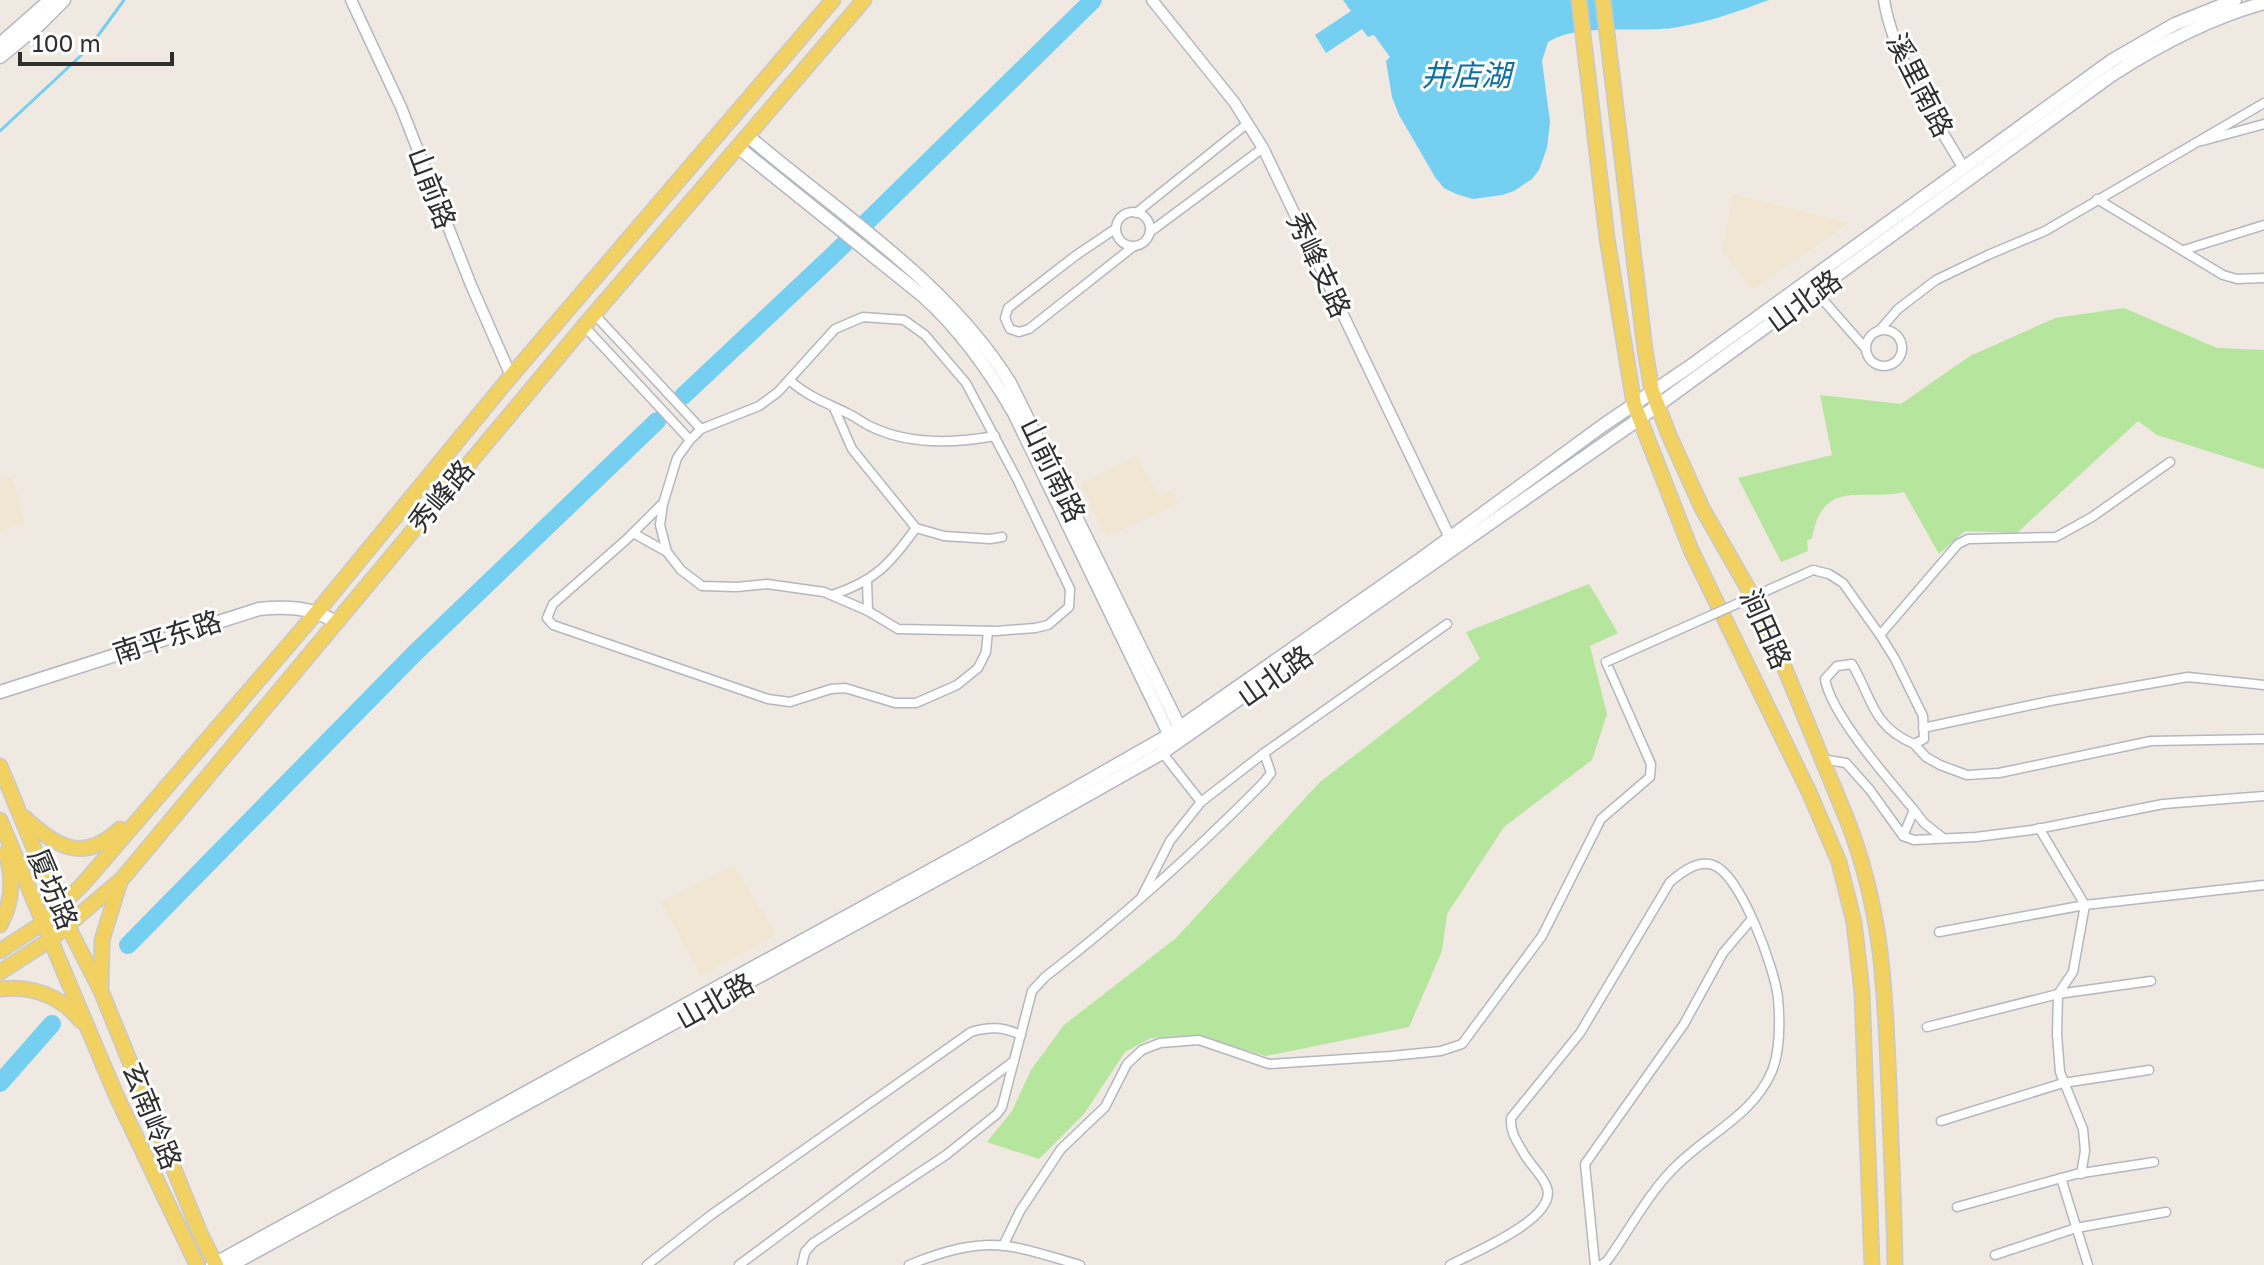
<svg xmlns="http://www.w3.org/2000/svg" width="2264" height="1265" viewBox="0 0 2264 1265" font-family="'Golos Text','Noto Sans SC',sans-serif">
  <rect width="100%" height="100%" fill="#efe9e1"/>
  <g fill="#f0e6d1">
    <path d="M 1733,194 L 1849,223 L 1752,290 L 1722,251 Z"/>
    <path d="M 1137,456 L 1158,496 L 1172,490 L 1178,503 L 1106,537 L 1081,484 Z"/>
    <path d="M 12,477 L 25,523 L 0,531 L 0,481 Z"/>
    <path d="M 734,866 L 776,934 L 701,976 L 661,902 Z"/>
  </g>
  <g fill="#b6e59e">
    <path d="M 2124,308 L 2217,348 L 2264,350 L 2264,469 L 2157,435 L 2138,421 L 2017,533 L 1965,531 L 1939,554 L 1904,492 C 1862,502 1823,477 1812,538 L 1807,541 L 1808,551 L 1781,562 L 1738,478 L 1832,455 L 1820,395 L 1901,404 L 1970,356 L 2055,318 Z"/>
    <path d="M 1589,584 L 1618,633 L 1590,646 L 1607,714 L 1592,760 L 1504,827 L 1447,914 L 1442,951 L 1409,1027 L 1266,1056 L 1195,1035 L 1151,1038 L 1125,1052 L 1084,1114 L 1039,1159 L 987,1142 L 1012,1111 L 1031,1070 L 1064,1025 L 1176,938 L 1320,782 L 1480,659 L 1466,632 Z"/>
  </g>
  <path fill="#75cff0" d="M 1343,0 L 1769,0 C 1739,11 1709,22 1678,27 C 1643,34 1580,22 1548,42 L 1542,61 L 1550,122 L 1547,148 L 1539,170 L 1532,179 L 1514,191 L 1502,195 L 1473,199 L 1456,194 L 1444,188 L 1435,177 L 1399,115 L 1392,97 L 1386,61 L 1390,57 L 1374,35 L 1368,37 L 1362,29 L 1326,53 L 1315,35 L 1351,11 Z"/>
  <g fill="none" stroke-linecap="round" stroke-linejoin="round">
    <path stroke="#75cff0" stroke-width="3" d="M 0,131 L 89,48 L 124,0"/>
    <g stroke="#75cff0" stroke-width="18">
      <path d="M 683,396 L 832,256 L 1093,0"/>
      <path d="M 128,945 L 415,653 L 657,421"/>
      <path d="M 0,1083 L 52,1024"/>
    </g>
    <g stroke="#b4b7c1" stroke-width="11">
      <g id="minor">
        <path d="M 2202,141 L 2264,124"/>
        <path d="M 2097,199 L 2223,275 L 2237,279 L 2264,278"/>
        <circle cx="1133" cy="229" r="17"/>
        <path d="M 1136,213 L 1248,123"/>
        <path d="M 1115,229 L 1075,256 L 1008,308 L 1005,318 L 1010,329 L 1019,332 L 1029,329 L 1134,246"/>
        <path d="M 1150,232 L 1263,148"/>
        <path d="M 2184,250 L 2264,225"/>
        <path d="M 1816,292 L 1866,349"/>
        <path d="M 595,315 L 701,429"/>
        <path d="M 863,317 L 904,320 L 925,335 L 966,383 L 1018,481 L 1070,589 L 1069,607 L 1048,625 L 1035,628 L 996,631 L 898,629 L 868,611 L 824,592 L 767,584 L 737,587 L 702,586 L 681,570 L 667,552 L 660,525 L 663,504 L 677,458 L 690,440 L 701,429 L 759,406 L 778,392 L 835,329 Z"/>
        <path d="M 584,326 L 690,440"/>
        <circle cx="1884" cy="348" r="18"/>
        <path d="M 1879,331 L 1898,309 L 1936,280 L 1988,255 L 2045,231 L 2264,103"/>
        <path d="M 789,380 C 810,398 823,401 847,413 C 856,417 864,424 874,428 C 911,445 956,443 995,436"/>
        <path d="M 834,408 L 852,449 L 916,528 L 944,536 L 990,539 L 1002,537"/>
        <path d="M 662,504 L 627,539 L 553,604 L 547,618 L 553,625 L 768,699 L 790,702 L 831,689 L 845,688 L 895,703 L 916,703 L 957,685 L 978,668 L 986,652 L 988,631"/>
        <path d="M 633,533 L 667,552"/>
        <path d="M 1813,570 L 1829,574 L 1843,583 L 1880,635 L 1895,659 L 1923,716 L 1924,739 L 1914,744 C 1872,726 1873,700 1852,664 L 1837,666 L 1825,679 C 1831,715 1890,781 1914,810 L 1903,836"/>
        <path d="M 867,581 L 868,611"/>
        <path d="M 832,595 C 875,581 890,564 916,528"/>
        <path d="M 1880,635 L 1958,544 L 1968,539 L 2056,537 L 2092,517 L 2170,462"/>
        <path d="M 1923,728 L 2050,701 L 2188,677 L 2264,685"/>
        <path d="M 1914,744 L 1926,757 L 1940,765 L 1967,775 L 1999,773 L 2151,741 L 2264,739"/>
        <path d="M 1161,751 L 1201,802"/>
        <path d="M 1821,759 L 1846,763 L 1870,790 L 1903,836 L 1914,840 L 1976,837 L 2032,830 L 2163,804 L 2264,796"/>
        <path d="M 1914,810 L 1924,823 L 1943,838"/>
        <path d="M 2039,828 L 2085,905 L 2073,972 L 2058,994 L 2057,1034 L 2060,1072 L 2083,1129 L 2085,1151 L 2081,1174"/>
        <path d="M 1142,896 L 1170,841 L 1201,802 L 1264,753 L 1447,624"/>
        <path d="M 1939,932 L 2085,905 L 2264,885"/>
        <path d="M 1927,1027 L 2058,994 L 2151,981"/>
        <path d="M 1941,1121 L 2063,1083 L 2149,1070"/>
        <path d="M 2061,1178 L 2088,1265"/>
        <path d="M 1957,1207 L 2076,1174 L 2154,1162"/>
        <path d="M 1003,1246 L 1020,1211 L 1061,1149 L 1105,1107 L 1127,1064 L 1142,1050 L 1160,1043 L 1199,1040 L 1269,1064 L 1391,1056 L 1441,1051 L 1462,1044 L 1542,936 L 1601,819 L 1650,777 L 1651,764 L 1606,662"/>
        <path d="M 1995,1255 L 2076,1228 L 2166,1212"/>
        <path d="M 647,1265 L 711,1215 L 971,1032 C 990,1026 1003,1027 1021,1035"/>
        <path d="M 739,1265 L 1014,1061"/>
        <path d="M 802,1265 L 805,1252 L 813,1243 L 946,1155 L 997,1114 L 1002,1107 L 1032,991 L 1045,977 C 1123,917 1195,852 1264,782 L 1271,773 L 1264,753"/>
        <path d="M 909,1265 C 941,1252 978,1240 1013,1247 C 1036,1251 1058,1259 1080,1265"/>
        <path d="M 1450,1265 C 1472,1253 1557,1219 1547,1188 C 1543,1175 1529,1164 1523,1152 C 1516,1140 1510,1132 1511,1118 L 1580,1033 L 1670,882 C 1682,872 1697,860 1713,865 C 1741,874 1775,970 1778,998 C 1780,1020 1780,1051 1772,1071 C 1753,1116 1707,1134 1674,1168 C 1647,1195 1629,1231 1607,1261 L 1601,1265"/>
        <path d="M 1595,1265 L 1585,1164 L 1684,1024 L 1723,953 L 1751,920"/>
      </g>
    </g>
    <g stroke="#b4b7c1" stroke-width="13">
      <g id="tertiary">
        <path d="M 351,0 L 401,107 L 471,285 L 511,376"/>
        <path d="M 1152,0 L 1234,102 L 1263,148 L 1452,542"/>
        <path d="M 1884,0 C 1893,57 1934,117 1963,167"/>
      </g>
    </g>
    <g stroke="#b4b7c1" stroke-width="15">
      <g id="secondary">
        <path d="M 0,44 L 50,0"/>
        <path d="M 0,57 L 38,26 L 64,0"/>
        <path d="M 748,136 C 838,213 947,281 1010,383 L 1182,732"/>
        <path d="M 739,148 L 923,296 C 961,330 989,370 1014,413 L 1173,742"/>
        <path d="M 0,692 L 259,609 C 286,606 313,607 335,622"/>
        <path d="M 212,1265 L 969,849 L 1169,735 L 1418,561 L 1602,426 L 1689,367 L 2111,61 L 2175,24 L 2235,0"/>
        <path d="M 231,1265 L 974,859 L 1162,753 L 1639,419 L 2112,75 C 2160,44 2209,18 2264,3"/>
      </g>
    </g>
    <g stroke="#c9c9c9" stroke-width="17">
      <g id="primary">
        <path d="M 1579,0 L 1607,238 L 1634,404 L 1691,550 L 1809,792 L 1839,862 L 1854,922 L 1862,992 L 1872,1265"/>
        <path d="M 1603,0 L 1645,350 L 1652,391 L 1669,435 L 1702,508 L 1762,613 L 1848,822 C 1883,913 1885,991 1889,1087 C 1891,1146 1894,1206 1895,1265"/>
        <path d="M 0,766 L 59,909 L 101,991 L 200,1233 L 216,1265"/>
        <path d="M 25,818 C 57,848 84,863 120,829"/>
        <path d="M 0,820 L 116,1095 L 197,1265"/>
        <path d="M 0,925 C 13,902 14,879 6,853"/>
        <path d="M 0,951 L 43,923 L 83,884 L 317,612 L 511,376 L 833,0"/>
        <path d="M 0,972 L 50,940 L 122,879 L 584,326 L 864,0"/>
        <path d="M 101,986 L 102,940 L 120,882"/>
        <path d="M 0,989 C 32,985 61,996 81,1021"/>
      </g>
    </g>
    <use href="#minor" stroke="#fff" stroke-width="8"/>
    <use href="#tertiary" stroke="#fff" stroke-width="10"/>
    <use href="#secondary" stroke="#fff" stroke-width="12"/>
    <use href="#primary" stroke="#f2d163" stroke-width="14"/>
    <g stroke="#b4b7c1" stroke-width="11" stroke-linecap="butt">
      <path id="minor-bridge" d="M 1606,662 L 1813,570"/>
    </g>
    <use href="#minor-bridge" stroke="#fff" stroke-width="8"/>
  </g>
  <g text-anchor="middle" stroke-width="6" stroke-linejoin="round" paint-order="stroke">
    <g font-size="28" fill="#2e2e2e" stroke="#fff">
      <text transform="translate(1920 85) rotate(63)" y="10">溪里南路</text>
      <text transform="translate(432 188) rotate(69)" y="10">山前路</text>
      <text transform="translate(1319 265) rotate(65)" y="10">秀峰支路</text>
      <text transform="translate(1804 301) rotate(-36)" y="10">山北路</text>
      <text transform="translate(1053 470) rotate(64)" y="10">山前南路</text>
      <text transform="translate(441 496) rotate(-50)" y="10">秀峰路</text>
      <text transform="translate(1766 629) rotate(66)" y="10">涧田路</text>
      <text transform="translate(167 637) rotate(-18)" y="10">南平东路</text>
      <text transform="translate(1275 676) rotate(-35)" y="10">山北路</text>
      <text transform="translate(53 889) rotate(67)" y="10">厦坊路</text>
      <text transform="translate(715 1001) rotate(-29)" y="10">山北路</text>
      <text transform="translate(152 1116) rotate(68)" y="10">玄南岭路</text>
    </g>
    <g font-size="30" font-style="italic" fill="#0d6fa3" stroke="#fff">
      <text x="1466" y="86">井店湖</text>
    </g>
  </g>
  <path d="M20 52v12h152v-12" fill="none" stroke="#2e2e2e" stroke-width="4"/>
  <text x="32" y="52" font-size="24" fill="#2e2e2e" stroke="#ffffff" stroke-width="6" paint-order="stroke">100 m</text>
</svg>
